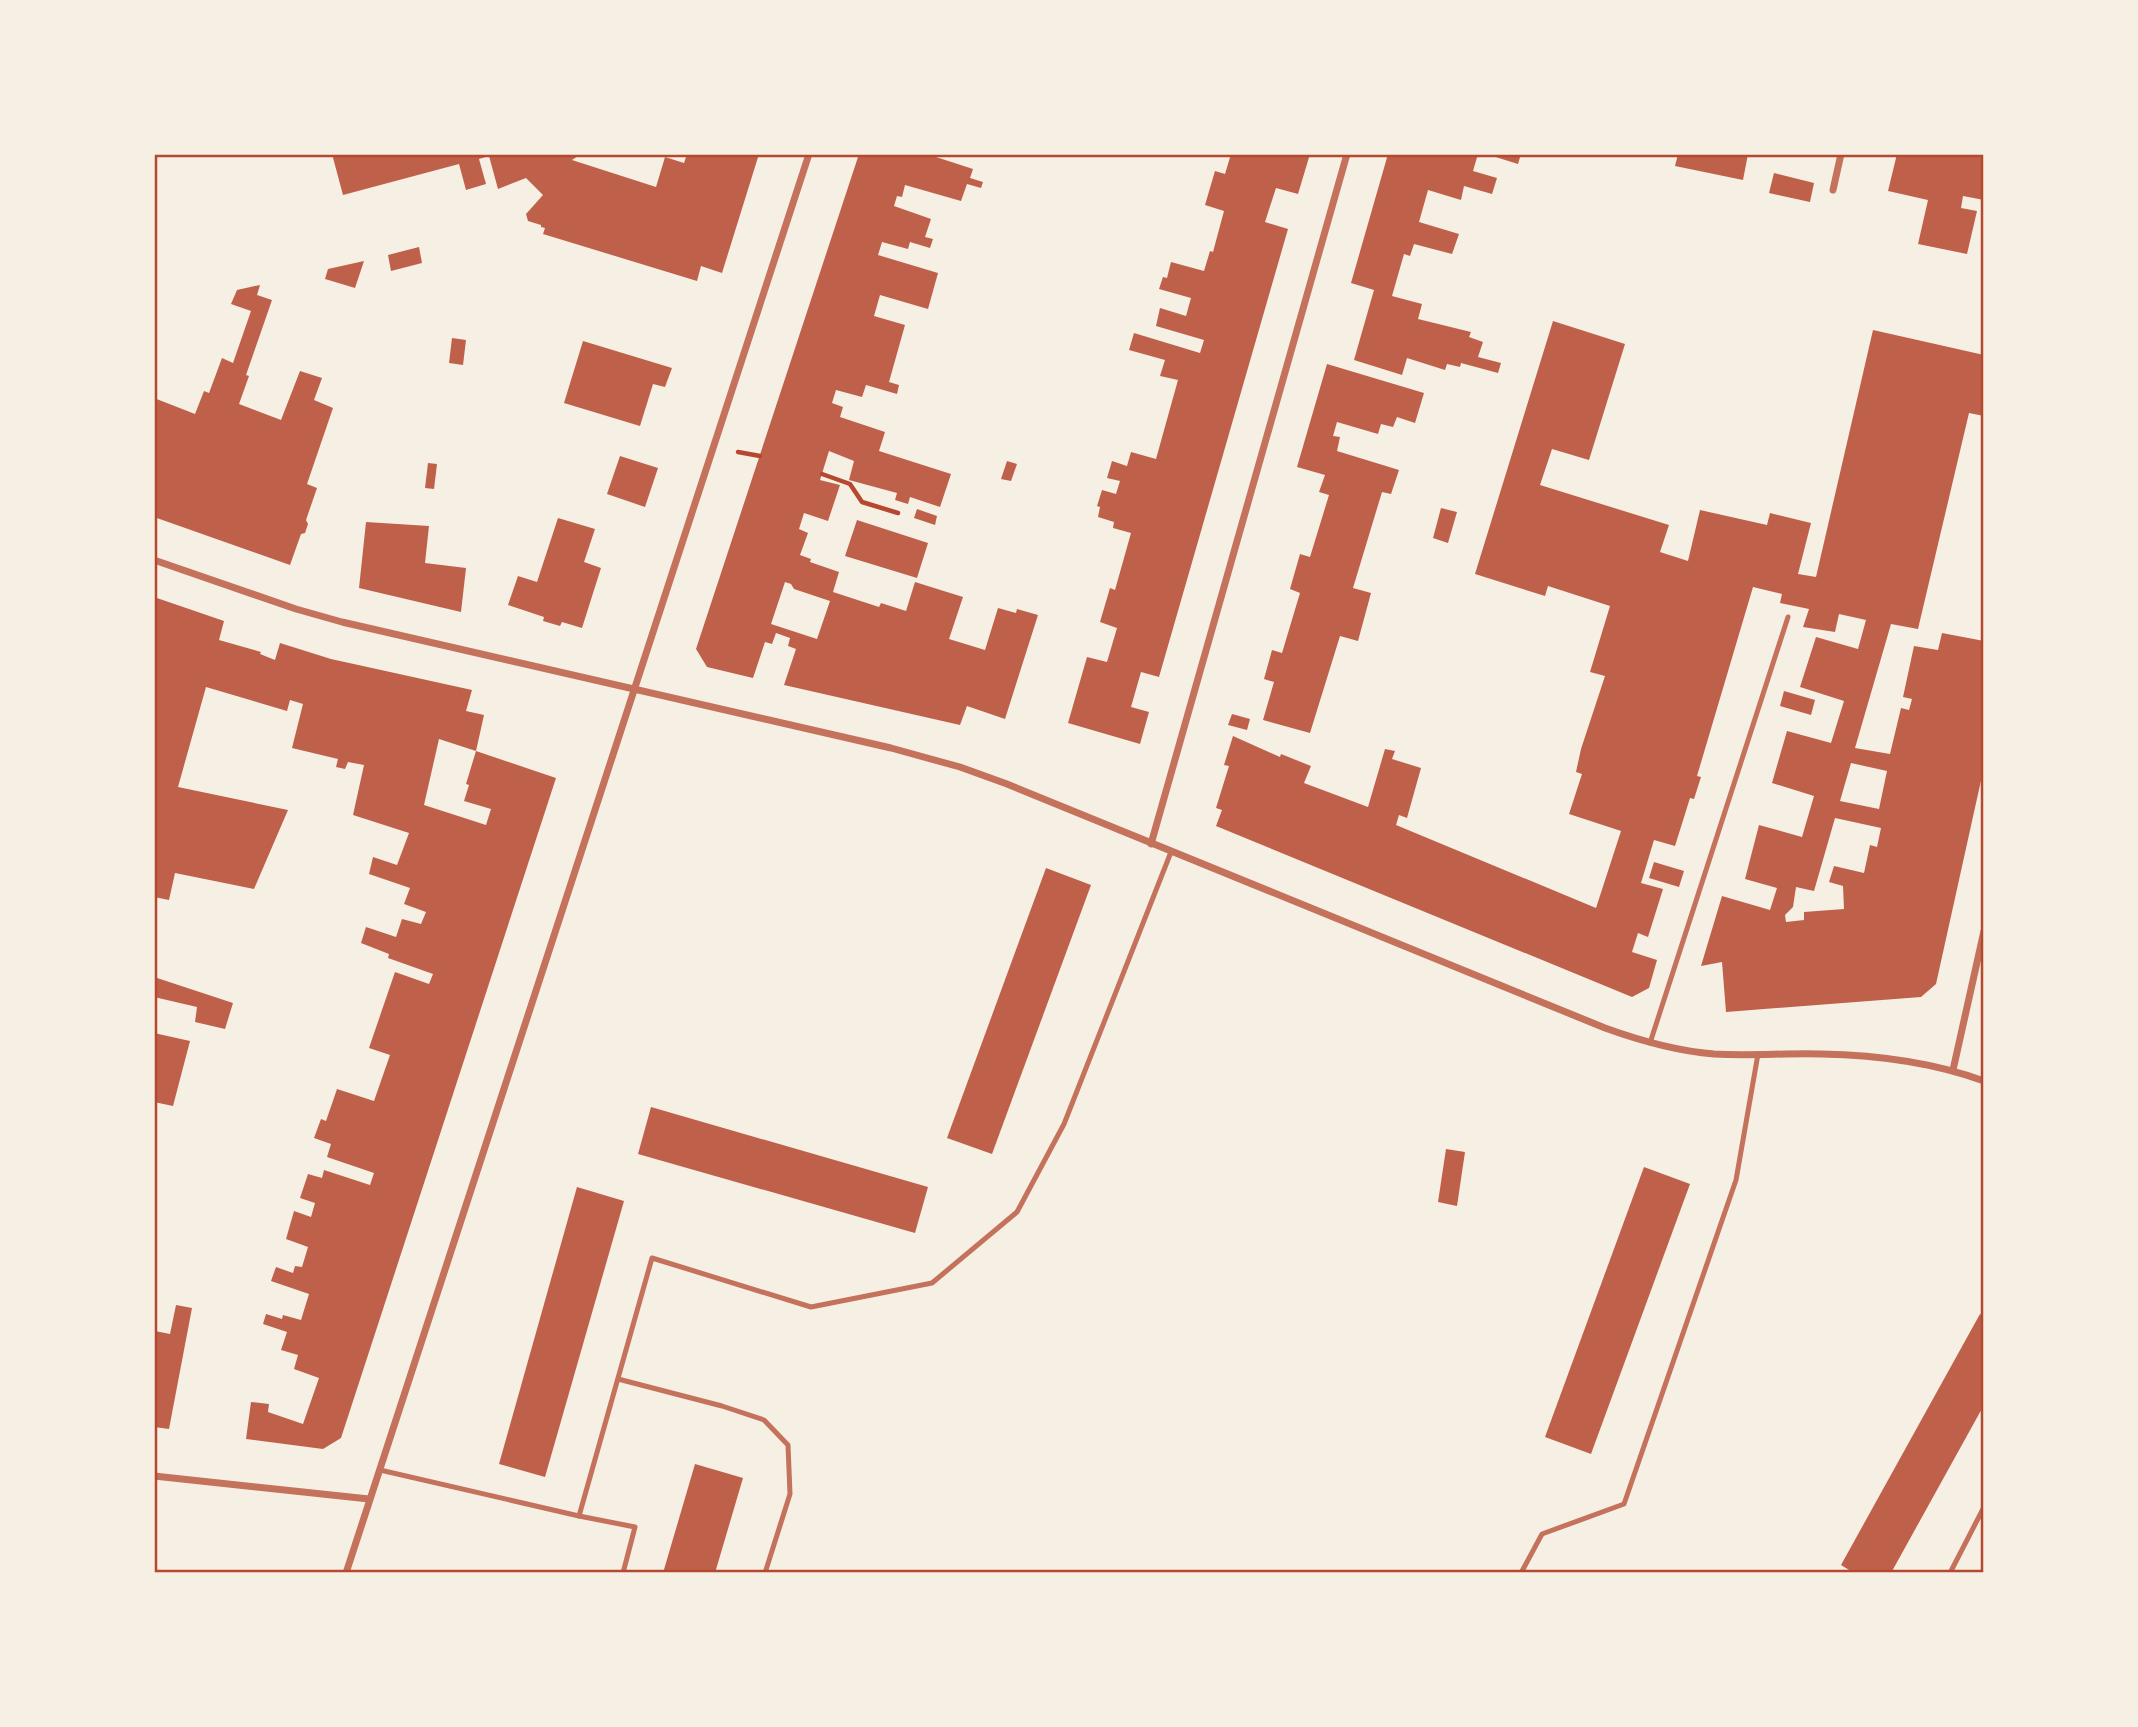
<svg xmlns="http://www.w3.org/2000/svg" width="2138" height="1727" viewBox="0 0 2138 1727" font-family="Merriweather,serif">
  <rect width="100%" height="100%" fill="#f6efe4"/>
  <g fill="#bf614a" fill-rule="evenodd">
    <path d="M 332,154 L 581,154 L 572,160 L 656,187 L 665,157 L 684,163 L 687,154 L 759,154 L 722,273 L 701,266 L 697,281 L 543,234 L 545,228 L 541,227 L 541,225 L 528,221 L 526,214 L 543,195 L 526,178 L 498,189 L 489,156 L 479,159 L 486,184 L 466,190 L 459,164 L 343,195 Z"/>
    <path d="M 859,154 L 936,154 L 936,157 L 973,169 L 970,178 L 983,182 L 981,188 L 967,184 L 961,201 L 905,185 L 902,197 L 897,196 L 894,206 L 931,219 L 925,237 L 933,239 L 930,248 L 910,242 L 908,249 L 882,242 L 878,255 L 938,273 L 928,309 L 880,295 L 874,316 L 905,325 L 889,382 L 899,385 L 897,394 L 866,385 L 862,397 L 836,390 L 832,403 L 843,407 L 840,417 L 885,432 L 879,451 L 951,474 L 940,507 L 910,497 L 908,504 L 895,500 L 897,493 L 849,480 L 854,461 L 829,451 L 820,480 L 840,485 L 828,521 L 804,513 L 799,529 L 808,533 L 800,555 L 811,559 L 810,562 L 839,572 L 833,592 L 879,607 L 881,603 L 906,611 L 915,582 L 963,597 L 949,639 L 985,650 L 998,608 L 1016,613 L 1017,609 L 1038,615 L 1005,719 L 967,706 L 960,725 L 784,685 L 796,649 L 788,646 L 790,638 L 776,633 L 772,644 L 765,642 L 753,678 L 707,667 L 696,649 ZM 785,582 L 791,584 L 794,589 L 830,601 L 817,639 L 771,624 Z"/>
    <path d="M 1231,154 L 1310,154 L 1298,194 L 1276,188 L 1265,222 L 1288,229 L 1159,677 L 1141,672 L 1131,707 L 1149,712 L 1140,744 L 1068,723 L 1087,657 L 1107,662 L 1117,628 L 1100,622 L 1110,588 L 1115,590 L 1131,533 L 1113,528 L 1114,522 L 1098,517 L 1100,507 L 1097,506 L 1102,490 L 1116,494 L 1120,481 L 1107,478 L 1112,461 L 1127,466 L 1131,452 L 1156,459 L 1178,380 L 1160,376 L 1165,360 L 1129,350 L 1134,333 L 1200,353 L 1204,340 L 1156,326 L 1160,308 L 1186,316 L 1191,298 L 1159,289 L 1163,277 L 1167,278 L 1171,262 L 1204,271 L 1210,251 L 1213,252 L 1224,211 L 1205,205 L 1215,171 L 1225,174 Z"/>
    <path d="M 1388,154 L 1478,154 L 1473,171 L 1497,178 L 1492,194 L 1464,186 L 1461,200 L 1428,190 L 1419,222 L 1459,234 L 1452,254 L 1414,244 L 1410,256 L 1404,254 L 1392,296 L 1422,304 L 1418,319 L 1471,332 L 1469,337 L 1483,342 L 1478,357 L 1501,363 L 1498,373 L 1461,363 L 1460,367 L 1447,364 L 1445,370 L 1407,358 L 1402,375 L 1354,360 L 1374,290 L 1351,283 Z"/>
    <path d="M 1486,154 L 1521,154 L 1518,164 Z"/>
    <path d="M 1678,154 L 1748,154 L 1743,180 L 1675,166 Z"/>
    <path d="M 1897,154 L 1984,154 L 1984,200 L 1963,196 L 1961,208 L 1977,211 L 1967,254 L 1918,244 L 1928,200 L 1888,191 Z"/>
    <path d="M 1774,173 L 1814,183 L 1810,202 L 1769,193 Z"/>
    <path d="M 419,247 L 422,263 L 391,271 L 388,255 Z"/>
    <path d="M 364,261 L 355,288 L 325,279 L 328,269 Z"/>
    <path d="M 260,285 L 257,295 L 272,300 L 246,375 L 249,376 L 239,404 L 281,420 L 300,371 L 322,378 L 314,400 L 333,408 L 307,484 L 317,488 L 306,520 L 308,524 L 305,533 L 301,534 L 290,565 L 154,517 L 154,398 L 195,414 L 204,391 L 209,393 L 222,358 L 233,363 L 251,311 L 231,304 L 237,290 Z"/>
    <path d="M 1553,321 L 1625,344 L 1589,460 L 1552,449 L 1540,485 L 1669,525 L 1660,552 L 1688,561 L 1700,510 L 1767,525 L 1770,513 L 1811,523 L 1798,574 L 1816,577 L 1873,330 L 1984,355 L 1984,416 L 1969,413 L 1918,629 L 1891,624 L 1855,748 L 1890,754 L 1901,708 L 1909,710 L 1912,699 L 1903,697 L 1914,646 L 1938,650 L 1942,633 L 1984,641 L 1984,767 L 1936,984 L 1921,997 L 1726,1012 L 1722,962 L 1701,966 L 1722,896 L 1770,910 L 1777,888 L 1745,879 L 1759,825 L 1802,837 L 1814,796 L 1772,783 L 1787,731 L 1831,743 L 1844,701 L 1800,687 L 1816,637 L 1858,649 L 1866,620 L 1839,614 L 1835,632 L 1803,627 L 1809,609 L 1780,603 L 1782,594 L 1753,587 L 1697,776 L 1701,777 L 1694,799 L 1690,798 L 1675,846 L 1654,840 L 1641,883 L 1663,889 L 1648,937 L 1638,933 L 1632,952 L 1657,960 L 1649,988 L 1632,997 L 1216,826 L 1222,810 L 1216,808 L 1229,766 L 1224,765 L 1233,736 L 1280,757 L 1281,754 L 1311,766 L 1304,783 L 1368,807 L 1385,749 L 1395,751 L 1392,759 L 1421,768 L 1407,818 L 1399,815 L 1396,825 L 1596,908 L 1621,831 L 1569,814 L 1582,774 L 1576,772 L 1581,749 L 1605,676 L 1590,672 L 1610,606 L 1548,586 L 1545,596 L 1475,574 ZM 1851,763 L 1887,771 L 1879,809 L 1840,801 ZM 1835,818 L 1881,828 L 1877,847 L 1870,845 L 1864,873 L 1834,866 L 1829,882 L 1843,886 L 1844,909 L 1804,912 L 1804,920 L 1786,922 L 1785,915 L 1793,907 L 1796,887 L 1814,891 Z"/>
    <path d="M 452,338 L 466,340 L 463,365 L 449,363 Z"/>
    <path d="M 583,341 L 672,368 L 665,387 L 653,384 L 640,426 L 564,403 Z"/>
    <path d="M 1327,364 L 1424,393 L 1415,423 L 1397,417 L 1393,427 L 1381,424 L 1378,434 L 1337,422 L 1333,436 L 1340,437 L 1337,451 L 1399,470 L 1391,494 L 1382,492 L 1353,588 L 1371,593 L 1358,641 L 1340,636 L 1310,733 L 1263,720 L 1274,682 L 1264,679 L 1272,650 L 1282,653 L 1300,593 L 1290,589 L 1300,554 L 1310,557 L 1329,495 L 1319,492 L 1325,475 L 1297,467 Z"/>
    <path d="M 620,456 L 658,468 L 645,507 L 607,494 Z"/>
    <path d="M 1007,461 L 1017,464 L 1011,481 L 1001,479 Z"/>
    <path d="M 428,463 L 437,464 L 434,489 L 425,488 Z"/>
    <path d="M 1441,508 L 1457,512 L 1448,543 L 1433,538 Z"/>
    <path d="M 917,509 L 937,516 L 935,525 L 914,518 Z"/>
    <path d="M 558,518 L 595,529 L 584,562 L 601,568 L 582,628 L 562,622 L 560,626 L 543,621 L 544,617 L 508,605 L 518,576 L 537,582 Z"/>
    <path d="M 857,520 L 928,543 L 917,578 L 845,556 Z"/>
    <path d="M 366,522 L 429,526 L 425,563 L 466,568 L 461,612 L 359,588 Z"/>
    <path d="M 154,597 L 224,621 L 219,640 L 261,652 L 260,654 L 275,660 L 280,643 L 331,659 L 472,690 L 466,711 L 484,715 L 476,751 L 556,778 L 341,1438 L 323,1449 L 246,1439 L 251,1402 L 269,1404 L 268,1412 L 303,1424 L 319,1378 L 294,1369 L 298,1355 L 281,1350 L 287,1332 L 263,1324 L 266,1314 L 282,1319 L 283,1315 L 301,1320 L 309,1294 L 271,1281 L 276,1267 L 293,1273 L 295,1266 L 302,1267 L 308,1247 L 286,1239 L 294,1211 L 311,1217 L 315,1203 L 300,1198 L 308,1174 L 322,1178 L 324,1170 L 370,1185 L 374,1173 L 327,1157 L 331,1144 L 314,1138 L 321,1119 L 326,1121 L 337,1089 L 374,1101 L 390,1055 L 369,1048 L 395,972 L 429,984 L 433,974 L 388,958 L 389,954 L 361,943 L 366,927 L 396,937 L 402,919 L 421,924 L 426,912 L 404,904 L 410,888 L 369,874 L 373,857 L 397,865 L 409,833 L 353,815 L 364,765 L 348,762 L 345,769 L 336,767 L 338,759 L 292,748 L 303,704 L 290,700 L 287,711 L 206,687 L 178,787 L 288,810 L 254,889 L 175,873 L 169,900 L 154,897 ZM 439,739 L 476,751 L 466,784 L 469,785 L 464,801 L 491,809 L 486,825 L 424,805 Z"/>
    <path d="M 1784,691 L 1815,700 L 1811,715 L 1780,706 Z"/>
    <path d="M 1232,714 L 1250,719 L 1247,730 L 1228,725 Z"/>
    <path d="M 1654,862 L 1684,871 L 1679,887 L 1649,878 Z"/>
    <path d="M 1046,868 L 1091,885 L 992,1154 L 947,1138 Z"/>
    <path d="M 154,977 L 233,1003 L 225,1029 L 195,1022 L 197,1007 L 154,997 Z"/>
    <path d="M 154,1033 L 190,1041 L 173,1106 L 154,1102 Z"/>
    <path d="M 651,1107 L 928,1187 L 915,1233 L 638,1154 Z"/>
    <path d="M 1446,1149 L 1465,1152 L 1457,1206 L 1438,1202 Z"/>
    <path d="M 1644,1167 L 1690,1184 L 1591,1454 L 1545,1437 Z"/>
    <path d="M 577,1187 L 624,1201 L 545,1477 L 499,1464 Z"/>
    <path d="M 176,1305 L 192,1308 L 169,1429 L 154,1427 L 155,1331 L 170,1334 Z"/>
    <path d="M 1980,1314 L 1984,1316 L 1984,1405 L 1891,1573 L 1854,1573 L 1841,1565 Z"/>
    <path d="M 695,1464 L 743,1478 L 715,1573 L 663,1573 Z"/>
  </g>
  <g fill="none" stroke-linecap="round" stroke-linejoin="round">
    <g stroke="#b5482f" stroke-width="4.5">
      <path d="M 738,452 L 760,456"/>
      <path d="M 822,474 L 850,484 L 862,502 L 898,513"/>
    </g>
    <g stroke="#c5725c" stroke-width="5">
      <path d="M 1650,1043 L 1788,617"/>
      <path d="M 618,1379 L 722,1406 L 764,1420 L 788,1445 L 790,1494 L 765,1573"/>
      <path d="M 380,1470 L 579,1516 L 635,1527 L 623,1573"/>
      <path d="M 579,1516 L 652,1258 L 811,1307 L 932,1283 L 1017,1212 L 1064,1124 L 1171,852"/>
      <path d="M 1521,1573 L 1542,1534 L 1624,1504 L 1736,1180 L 1758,1054"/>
      <path d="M 1950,1573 L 1984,1507"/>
    </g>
    <g stroke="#c5725c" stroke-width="7">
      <path d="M 1833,190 L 1841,154"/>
      <path d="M 154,560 L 296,609 L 342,622 L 891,748 L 960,767 L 1007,784 L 1605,1028 C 1641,1041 1676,1051 1714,1054 C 1750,1056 1786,1053 1821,1054 C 1876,1055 1932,1062 1984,1081"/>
      <path d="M 1151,844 L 1347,154"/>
      <path d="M 1953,1070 L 1984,931"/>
      <path d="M 154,1476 L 369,1499"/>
      <path d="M 346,1573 L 809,154"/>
    </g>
  </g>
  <rect width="2138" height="1727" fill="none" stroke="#f6efe4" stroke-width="312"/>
  <rect x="156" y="156" width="1826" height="1415" fill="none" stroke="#b5482f" stroke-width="2.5"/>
</svg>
